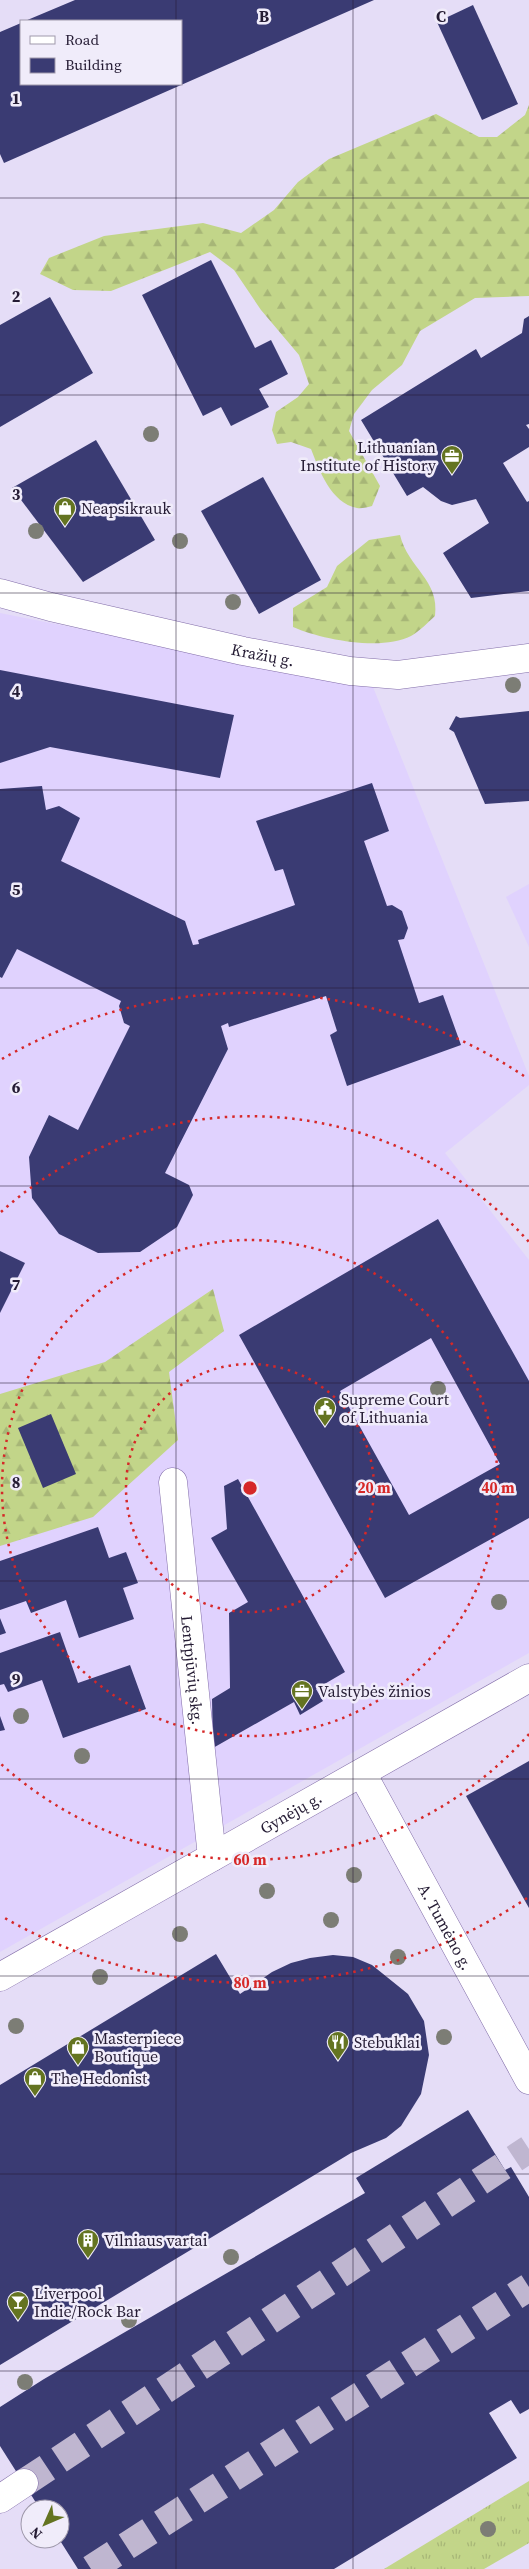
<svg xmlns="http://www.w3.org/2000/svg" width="529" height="2569" viewBox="0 0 529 2569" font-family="'Source Serif 4',serif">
  <defs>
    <pattern id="grass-tufts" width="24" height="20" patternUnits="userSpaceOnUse" patternTransform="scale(1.25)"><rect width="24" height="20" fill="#c2d589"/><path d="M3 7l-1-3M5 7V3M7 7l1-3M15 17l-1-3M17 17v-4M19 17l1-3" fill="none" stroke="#a7b677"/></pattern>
    <pattern id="forest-firs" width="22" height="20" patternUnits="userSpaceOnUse" patternTransform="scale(1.25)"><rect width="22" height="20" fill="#c2d589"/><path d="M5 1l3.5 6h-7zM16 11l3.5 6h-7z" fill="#a7b677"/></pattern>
  </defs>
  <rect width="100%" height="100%" fill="#e5ddf7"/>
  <g fill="#e0d2fe">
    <path d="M 0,613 L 373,687 L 529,1076 L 529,1085 L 445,1153 L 529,1260 L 529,1653 L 0,1952 Z"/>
    <path d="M 529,884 L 529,947 L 506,897 Z"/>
  </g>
  <path fill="url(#grass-tufts)" d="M 529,2481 L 529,2543 L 484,2569 L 384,2569 Z"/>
  <g fill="url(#forest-firs)">
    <path d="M 529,105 L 529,296 L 475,298 L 420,331 L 402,365 L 372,390 L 354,414 L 349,431 L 380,486 L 372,506 C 368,507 361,509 357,508 C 331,503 319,470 311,449 L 291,442 L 277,444 L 272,430 L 276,412 L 298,397 L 309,384 L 299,355 L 261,310 L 234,270 L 210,252 L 111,291 L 73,290 L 40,274 L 49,258 L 104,236 L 203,223 L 241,233 L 274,210 L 298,182 L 329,159 L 436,114 L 479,137 L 497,137 L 525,115 Z"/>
    <path d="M 400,535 C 408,568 440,580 435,616 C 428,622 420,631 411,636 C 382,651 323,640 293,627 L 293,608 L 327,587 L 337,566 L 369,540 Z"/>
    <path d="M 213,1289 L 224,1331 L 169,1372 L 178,1440 L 93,1517 L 0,1546 L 0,1394 L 105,1362 Z"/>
  </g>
  <g fill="#3a3b73" fill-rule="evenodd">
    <path d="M 75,0 L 374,0 L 4,163 L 0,154 L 0,32 L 21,23 L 21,84 L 181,84 L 181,21 L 25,21 Z"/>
    <path d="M 473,5 L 518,104 L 482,120 L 437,22 Z"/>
    <path d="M 211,260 L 255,348 L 271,340 L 288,374 L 259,389 L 269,407 L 231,426 L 221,407 L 203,416 L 142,295 Z"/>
    <path d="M 50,297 L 93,373 L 0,427 L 0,325 Z"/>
    <path d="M 529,316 L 529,424 L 526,425 L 529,429 L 529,447 L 503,463 L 527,502 L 529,501 L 529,591 L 471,598 L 443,553 L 489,523 L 476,499 L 452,505 L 441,501 L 423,487 L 407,496 L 361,420 L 476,349 L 481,358 L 522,333 L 524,319 Z"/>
    <path d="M 96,440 L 155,540 L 83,582 L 12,488 Z"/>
    <path d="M 263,477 L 321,580 L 259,614 L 201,511 Z"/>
    <path d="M 0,670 L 234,715 L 220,778 L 50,747 L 0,763 Z"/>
    <path d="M 529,711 L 529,801 L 485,804 L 454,732 L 449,729 L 456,716 L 460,718 Z"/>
    <path d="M 372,783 L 389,831 L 364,841 L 387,906 L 392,905 L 402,911 L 408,928 L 404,939 L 398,940 L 419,1003 L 443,995 L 461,1045 L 347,1086 L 330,1035 L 337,1031 L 326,996 L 229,1027 L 228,1023 L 221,1026 L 228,1049 L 165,1173 L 189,1185 L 193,1195 L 177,1227 L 140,1252 L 98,1253 L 59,1234 L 32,1198 L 29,1157 L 49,1115 L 78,1130 L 130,1026 L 124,1023 L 119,1006 L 121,1001 L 17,949 L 2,978 L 0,977 L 0,789 L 42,786 L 46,810 L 59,806 L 80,818 L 61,861 L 185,921 L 193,945 L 199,944 L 198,940 L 295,905 L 283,869 L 275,871 L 256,821 Z"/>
    <path d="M 438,1219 L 529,1381 L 529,1518 L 385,1598 L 239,1335 ZM 431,1338 L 500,1464 L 409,1515 L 340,1391 Z"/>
    <path d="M 0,1251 L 25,1263 L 0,1313 Z"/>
    <path d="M 51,1414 L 76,1474 L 43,1488 L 18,1428 Z"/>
    <path d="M 238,1479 L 345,1672 L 316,1689 L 323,1701 L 300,1715 L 294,1702 L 213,1748 L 212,1699 L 230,1688 L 229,1613 L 248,1602 L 211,1538 L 227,1529 L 224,1486 Z"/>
    <path d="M 98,1527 L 109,1558 L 126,1552 L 138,1583 L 123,1588 L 134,1619 L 79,1638 L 66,1600 L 31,1613 L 26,1601 L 0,1610 L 0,1561 Z"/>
    <path d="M 0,1618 L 6,1633 L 0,1635 Z"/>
    <path d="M 60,1632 L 78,1683 L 130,1665 L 146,1709 L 63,1738 L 42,1680 L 8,1692 L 4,1684 L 0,1685 L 0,1653 Z"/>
    <path d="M 0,1716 L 5,1730 L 0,1731 Z"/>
    <path d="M 529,1761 L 529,1908 L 466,1796 Z"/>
    <path d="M 216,1954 L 240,1994 L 272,1972 L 291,1963 L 310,1958 L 333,1955 L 353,1957 L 372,1965 L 408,1994 L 424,2021 L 429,2055 L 421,2094 L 401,2126 L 386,2138 L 351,2153 L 0,2365 L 0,2085 Z"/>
    <path d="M 468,2110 L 505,2170 L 511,2167 L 529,2197 L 529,2409 L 520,2414 L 511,2400 L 489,2413 L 517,2458 L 334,2569 L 78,2569 L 59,2539 L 60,2509 L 40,2509 L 0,2446 L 0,2407 L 44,2379 L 365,2193 L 356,2178 Z"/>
  </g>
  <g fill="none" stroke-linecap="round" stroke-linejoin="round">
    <g stroke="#bfb6d0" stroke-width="28" stroke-dasharray="28 14" stroke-linecap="butt">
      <path d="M 24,2483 L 529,2149"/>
      <path d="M 91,2569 L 529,2287"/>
    </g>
    <g stroke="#826da9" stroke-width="29">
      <g id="minor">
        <path id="s1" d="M 0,593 L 51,607 L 243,651 L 350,671 L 398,675 L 529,658"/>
        <path id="s2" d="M 173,1482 L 212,1857"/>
        <path id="s3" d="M 362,1773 L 529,2080"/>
      </g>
    </g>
    <g stroke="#826da9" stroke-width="29">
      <g id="secondary">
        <path id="s4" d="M 0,1977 L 529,1678"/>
      </g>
    </g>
    <g stroke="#826da9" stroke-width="29">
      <path id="trunk" d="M 0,2499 L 24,2483"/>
    </g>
    <use href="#minor" stroke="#fff" stroke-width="28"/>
    <use href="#secondary" stroke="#fff" stroke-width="28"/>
    <use href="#trunk" stroke="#fff" stroke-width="28"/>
  </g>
  <g fill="#7c7d75">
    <circle cx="151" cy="434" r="8"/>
    <circle cx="36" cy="531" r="8"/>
    <circle cx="180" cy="541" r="8"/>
    <circle cx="233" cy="602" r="8"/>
    <circle cx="513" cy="685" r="8"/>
    <circle cx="438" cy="1389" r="8"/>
    <circle cx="499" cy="1602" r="8"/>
    <circle cx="21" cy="1716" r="8"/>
    <circle cx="82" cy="1756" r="8"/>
    <circle cx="354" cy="1875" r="8"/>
    <circle cx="267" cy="1891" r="8"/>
    <circle cx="331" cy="1920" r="8"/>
    <circle cx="180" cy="1934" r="8"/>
    <circle cx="398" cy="1957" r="8"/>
    <circle cx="100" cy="1977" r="8"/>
    <circle cx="16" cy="2026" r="8"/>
    <circle cx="444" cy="2037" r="8"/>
    <circle cx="231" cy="2257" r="8"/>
    <circle cx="129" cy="2320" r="8"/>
    <circle cx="25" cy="2382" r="8"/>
    <circle cx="488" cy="2529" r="8"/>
  </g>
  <path fill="none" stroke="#251c34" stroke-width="1" stroke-opacity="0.55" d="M 176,0 L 176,21M 353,0 L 353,2569M 176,84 L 176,2569M 0,198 L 529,198M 0,395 L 529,395M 0,593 L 529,593M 0,790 L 529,790M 0,988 L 529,988M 0,1186 L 529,1186M 0,1383 L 529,1383M 0,1581 L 529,1581M 0,1779 L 529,1779M 0,1976 L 529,1976M 0,2174 L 529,2174M 0,2371 L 529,2371"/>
  <g fill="none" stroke="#d62828" stroke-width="2.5" stroke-dasharray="2.5 5">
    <circle cx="250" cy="1488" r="124"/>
    <circle cx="250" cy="1488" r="248"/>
    <path d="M529 1734A372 372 0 0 1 1 1764M1 1212A372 372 0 0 1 529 1242"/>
    <path d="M527 1898A495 495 0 0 1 3 1917M2 1059A495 495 0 0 1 527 1078"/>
  </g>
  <defs>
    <g id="office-pin" transform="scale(1.125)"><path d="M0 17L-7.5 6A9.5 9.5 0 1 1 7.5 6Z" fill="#647421" stroke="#f0ecfa"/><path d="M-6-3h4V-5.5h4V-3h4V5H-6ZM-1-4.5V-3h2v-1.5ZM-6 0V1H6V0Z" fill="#fff"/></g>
    <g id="shop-pin" transform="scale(1.125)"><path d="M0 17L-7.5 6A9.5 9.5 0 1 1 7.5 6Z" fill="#647421" stroke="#f0ecfa"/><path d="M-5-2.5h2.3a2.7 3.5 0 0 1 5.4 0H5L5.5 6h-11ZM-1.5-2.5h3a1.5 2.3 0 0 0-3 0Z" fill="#fff"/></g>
    <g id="civic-pin" transform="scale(1.125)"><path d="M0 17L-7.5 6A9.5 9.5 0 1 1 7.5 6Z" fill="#647421" stroke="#f0ecfa"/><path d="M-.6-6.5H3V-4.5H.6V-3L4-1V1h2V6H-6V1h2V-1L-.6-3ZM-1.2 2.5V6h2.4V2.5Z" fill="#fff"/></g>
    <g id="restaurant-pin" transform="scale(1.125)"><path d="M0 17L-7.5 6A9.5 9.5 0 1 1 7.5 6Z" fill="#647421" stroke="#f0ecfa"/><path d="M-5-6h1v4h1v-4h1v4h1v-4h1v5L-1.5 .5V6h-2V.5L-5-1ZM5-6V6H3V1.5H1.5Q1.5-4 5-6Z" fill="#fff"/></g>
    <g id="building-pin" transform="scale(1.125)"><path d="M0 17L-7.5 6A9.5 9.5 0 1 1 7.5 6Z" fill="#647421" stroke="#f0ecfa"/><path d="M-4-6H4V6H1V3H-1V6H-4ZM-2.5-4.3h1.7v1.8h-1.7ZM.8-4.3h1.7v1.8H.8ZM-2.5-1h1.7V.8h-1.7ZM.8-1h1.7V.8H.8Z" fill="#fff"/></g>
    <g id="bar-pin" transform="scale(1.125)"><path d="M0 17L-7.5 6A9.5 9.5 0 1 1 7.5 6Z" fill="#647421" stroke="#f0ecfa"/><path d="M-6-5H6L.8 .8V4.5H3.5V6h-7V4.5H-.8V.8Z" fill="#fff"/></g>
  </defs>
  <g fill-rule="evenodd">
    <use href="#office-pin" x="452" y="456"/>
    <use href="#shop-pin" x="65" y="508"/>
    <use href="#civic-pin" x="325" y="1408"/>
    <use href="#office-pin" x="302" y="1691"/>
    <use href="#restaurant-pin" x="338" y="2042"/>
    <use href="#shop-pin" x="78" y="2047"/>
    <use href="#shop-pin" x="35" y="2078"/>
    <use href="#building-pin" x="88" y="2240"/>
    <use href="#bar-pin" x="18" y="2302"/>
  </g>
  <g text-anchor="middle" stroke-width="5" stroke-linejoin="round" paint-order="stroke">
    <g font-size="16" fill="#251c34" stroke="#f0ecfa" text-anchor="start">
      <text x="436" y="453" text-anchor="end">Lithuanian<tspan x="436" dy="18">Institute of History</tspan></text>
      <text x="81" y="514">Neapsikrauk</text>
      <text x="341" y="1405">Supreme Court<tspan x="341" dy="18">of Lithuania</tspan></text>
      <text x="318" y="1697">Valstybės žinios</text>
      <text x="94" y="2044">Masterpiece<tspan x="94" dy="18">Boutique</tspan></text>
      <text x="354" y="2048">Stebuklai</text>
      <text x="51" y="2084">The Hedonist</text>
      <text x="104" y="2246">Vilniaus vartai</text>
      <text x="34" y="2299">Liverpool<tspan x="34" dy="18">Indie/Rock Bar</tspan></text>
    </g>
    <g font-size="16" fill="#251c34" stroke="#f0ecfa">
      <text dy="6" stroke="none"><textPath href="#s1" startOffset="270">Kražių g.</textPath></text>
      <text dy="6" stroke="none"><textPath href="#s2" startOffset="189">Lentpjūvių skg.</textPath></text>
      <text dy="6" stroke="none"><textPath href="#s4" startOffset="334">Gynėjų g.</textPath></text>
      <text dy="6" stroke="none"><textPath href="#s3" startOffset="175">A. Tumėno g.</textPath></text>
    </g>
  </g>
  <g font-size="16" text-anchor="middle" font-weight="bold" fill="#251c34" stroke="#f0ecfa" stroke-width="5" stroke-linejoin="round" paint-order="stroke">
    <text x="264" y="22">B</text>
    <text x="441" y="22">C</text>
    <text x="16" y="104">1</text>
    <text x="16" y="302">2</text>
    <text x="16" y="500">3</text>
    <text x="16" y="697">4</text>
    <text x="16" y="895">5</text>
    <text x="16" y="1093">6</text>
    <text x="16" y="1290">7</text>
    <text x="16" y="1488">8</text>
    <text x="16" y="1685">9</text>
  </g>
  <circle cx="250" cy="1488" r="8" fill="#d62828" stroke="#f0ecfa" stroke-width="2.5"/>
  <g font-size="15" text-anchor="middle" font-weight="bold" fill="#d62828" stroke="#f0ecfa" stroke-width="5" stroke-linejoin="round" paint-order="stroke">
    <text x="374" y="1493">20 m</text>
    <text x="498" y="1493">40 m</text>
    <text x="250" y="1865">60 m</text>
    <text x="250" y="1988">80 m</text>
  </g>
  <rect x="20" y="20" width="162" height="65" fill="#f0ecfa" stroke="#9f99ab"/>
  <rect x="30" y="36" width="25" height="8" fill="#ffffff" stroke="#9f99ab"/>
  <text x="65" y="45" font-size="15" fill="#251c34">Road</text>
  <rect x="30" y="58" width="25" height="15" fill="#3a3b73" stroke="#9f99ab"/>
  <text x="65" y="70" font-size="15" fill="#251c34">Building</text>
  <g transform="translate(45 2524) rotate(225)"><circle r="24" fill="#f0ecfa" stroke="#9f99ab"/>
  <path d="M0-4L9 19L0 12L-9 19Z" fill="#647421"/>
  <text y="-8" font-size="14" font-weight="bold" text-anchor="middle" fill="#251c34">N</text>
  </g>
</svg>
